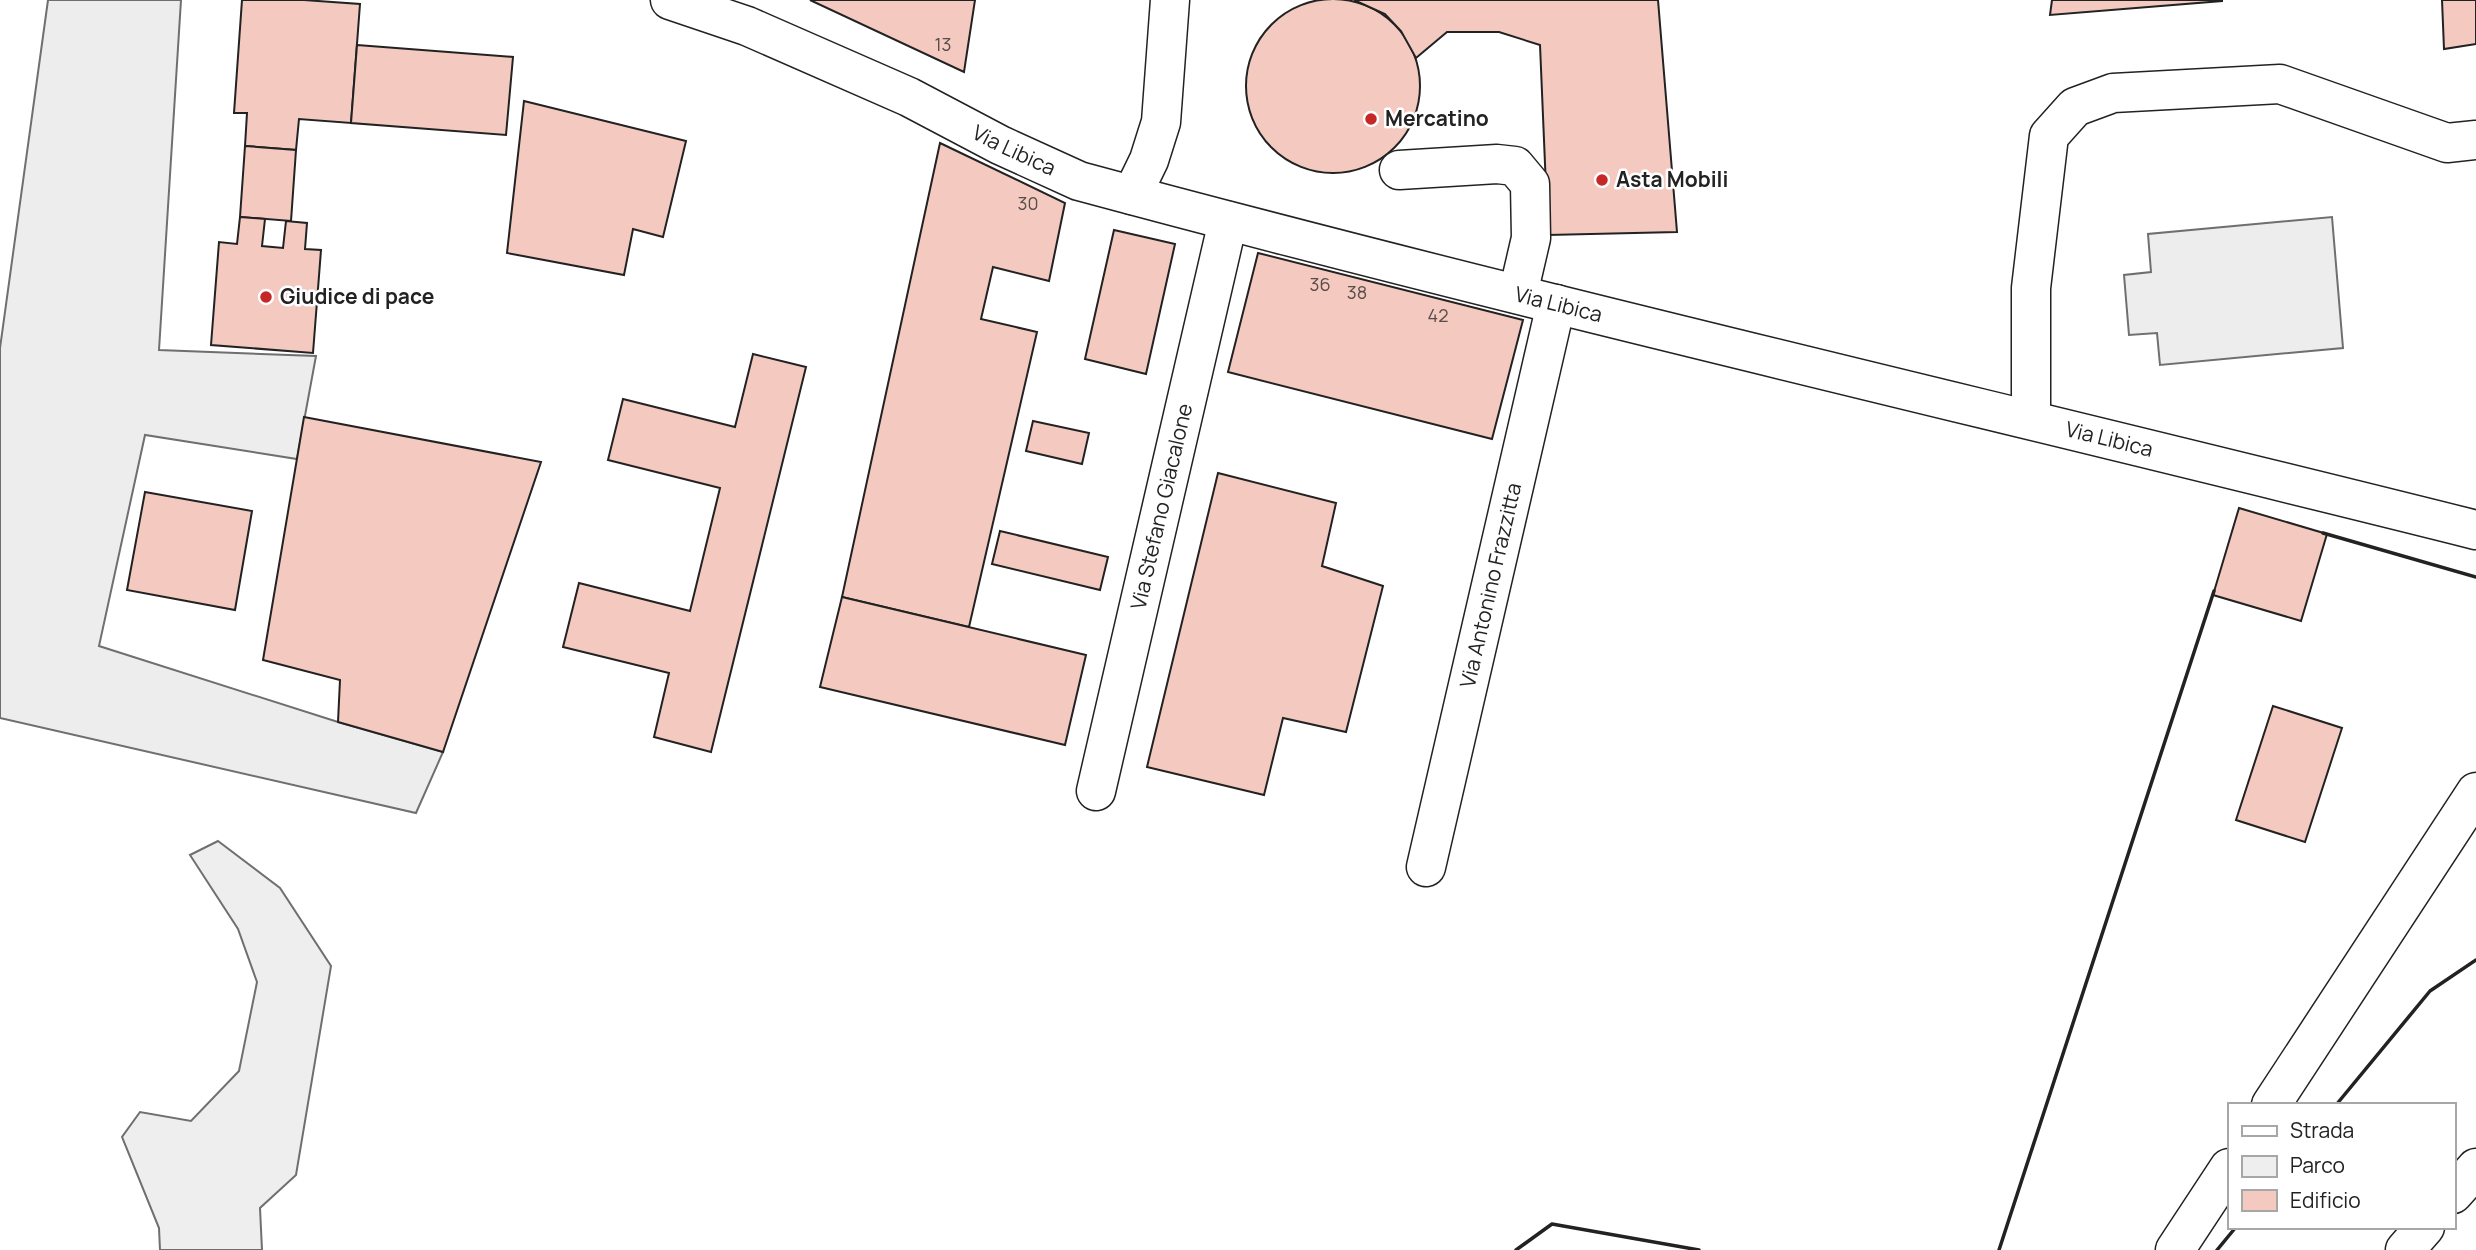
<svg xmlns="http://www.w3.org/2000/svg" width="2476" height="1250" viewBox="0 0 2476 1250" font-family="Manrope,sans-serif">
  <rect width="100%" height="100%" fill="#fff"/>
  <path fill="#eee" stroke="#6f6f6f" stroke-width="2" d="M 218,841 L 280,888 L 331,966 L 296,1175 L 260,1208 L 262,1250 L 160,1250 L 159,1228 L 122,1137 L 140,1112 L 191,1121 L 239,1071 L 257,982 L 238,929 L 190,855 Z"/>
  <g fill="#ededed" stroke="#6f6f6f" stroke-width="2">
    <path d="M 48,0 L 181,0 L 159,350 L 316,356 L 297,459 L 145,435 L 99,646 L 338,722 L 443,752 L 416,813 L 0,718 L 0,348 Z"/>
    <path d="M 2332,217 L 2343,348 L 2160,365 L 2157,333 L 2129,335 L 2124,275 L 2151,272 L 2148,234 Z"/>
  </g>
  <g fill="#f3c9c0" stroke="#222" stroke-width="2">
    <circle cx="1333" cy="86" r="87"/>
    <path d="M 242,0 L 304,0 L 360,4 L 351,123 L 299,119 L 296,150 L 245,146 L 247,113 L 234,113 Z"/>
    <path d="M 810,0 L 975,0 L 964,72 Z"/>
    <path d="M 1354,0 L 1658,0 L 1677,232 L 1548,235 L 1540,45 L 1499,32 L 1447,32 L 1416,58 L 1401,31 L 1385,14 Z"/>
    <path d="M 2052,0 L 2222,0 L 2222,1 L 2050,15 Z"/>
    <path d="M 2442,0 L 2476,0 L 2476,44 L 2444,49 Z"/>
    <path d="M 357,45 L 513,57 L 506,135 L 351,123 Z"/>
    <path d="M 524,101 L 686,141 L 663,237 L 633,229 L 624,275 L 507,253 Z"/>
    <path d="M 940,143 L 1065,203 L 1049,281 L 993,267 L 981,319 L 1037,332 L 969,627 L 842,597 Z"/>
    <path d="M 245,146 L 296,150 L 291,221 L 240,217 Z"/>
    <path d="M 240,217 L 265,219 L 262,246 L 283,248 L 286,221 L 307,223 L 305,249 L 321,250 L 313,353 L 211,345 L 219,242 L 237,244 Z"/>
    <path d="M 1114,230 L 1175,244 L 1146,374 L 1085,359 Z"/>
    <path d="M 1258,253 L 1523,320 L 1492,439 L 1228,372 Z"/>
    <path d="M 753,354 L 806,367 L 711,752 L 654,737 L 669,673 L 563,647 L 579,583 L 690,611 L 720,488 L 608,460 L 623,399 L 735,427 Z"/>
    <path d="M 304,417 L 541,462 L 443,752 L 338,722 L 340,680 L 263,660 Z"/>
    <path d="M 1033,421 L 1089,433 L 1082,464 L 1026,451 Z"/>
    <path d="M 1218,473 L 1336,503 L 1322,566 L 1383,586 L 1346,732 L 1283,718 L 1264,795 L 1147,767 Z"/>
    <path d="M 145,492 L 252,511 L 235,610 L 127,590 Z"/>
    <path d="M 2239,508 L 2327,534 L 2301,621 L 2213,595 Z"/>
    <path d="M 1000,531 L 1108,557 L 1100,590 L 992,564 Z"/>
    <path d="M 842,597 L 1086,655 L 1065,745 L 820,687 Z"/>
    <path d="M 2273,706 L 2342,728 L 2305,842 L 2236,820 Z"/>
  </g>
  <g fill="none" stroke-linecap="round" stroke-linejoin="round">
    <g stroke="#222" stroke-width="41">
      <g id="minor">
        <path d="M 1399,170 L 1497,164 L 1515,166 L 1530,184 L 1531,238 L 1518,294"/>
        <path d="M 2031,419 L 2031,288 L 2049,136 L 2075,107 L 2113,93 L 2280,84 L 2447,143 L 2476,140"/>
        <path id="s1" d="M 1096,791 L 1228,221"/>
        <path id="s2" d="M 1426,867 L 1556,304"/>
        <path d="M 2271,1105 L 2476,792"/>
        <path d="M 2453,1194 L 2476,1168"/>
        <path d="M 2175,1250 L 2229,1168"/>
        <path d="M 2405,1250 L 2425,1227"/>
      </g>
    </g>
    <g stroke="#222" stroke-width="41">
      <g id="major">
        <path id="s3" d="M 670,0 L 747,26 L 909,97 L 1000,145 L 1079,181 C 1542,306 2010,413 2476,530"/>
        <path d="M 1132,195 L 1149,160 L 1161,122 L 1170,0"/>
      </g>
    </g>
    <use href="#minor" stroke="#fff" stroke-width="38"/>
    <use href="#major" stroke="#fff" stroke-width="38"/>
    <g stroke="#222" stroke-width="3.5">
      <path d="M 2323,533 L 2476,577"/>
      <path d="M 2336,1105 L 2430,991 L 2476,960"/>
      <path d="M 1516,1250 L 1552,1224 L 1699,1250"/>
      <path d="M 1999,1250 L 2214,591"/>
      <path d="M 2217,1250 L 2236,1227"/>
    </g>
  </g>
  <g fill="#c62828" stroke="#fff" stroke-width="2.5">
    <circle cx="1371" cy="119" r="7"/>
    <circle cx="1602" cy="180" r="7"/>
    <circle cx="266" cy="297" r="7"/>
  </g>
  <g text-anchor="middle" stroke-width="5" stroke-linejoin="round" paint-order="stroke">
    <g font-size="18" fill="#564c4a">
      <text x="943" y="51">13</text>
      <text x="1028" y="210">30</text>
      <text x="1320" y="291">36</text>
      <text x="1357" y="299">38</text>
      <text x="1438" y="322">42</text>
    </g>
    <g font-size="21" font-weight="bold" fill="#222" stroke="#fff" text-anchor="start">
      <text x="1385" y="126">Mercatino</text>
      <text x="1616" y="187">Asta Mobili</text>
      <text x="280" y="304">Giudice di pace</text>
    </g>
    <g font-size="21" fill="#222" stroke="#fff">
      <text dy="7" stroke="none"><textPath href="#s3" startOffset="376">Via Libica</textPath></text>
      <text dy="7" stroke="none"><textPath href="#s3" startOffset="943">Via Libica</textPath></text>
      <text dy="7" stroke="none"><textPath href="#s3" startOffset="1510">Via Libica</textPath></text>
      <text dy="7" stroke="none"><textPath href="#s1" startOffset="292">Via Stefano Giacalone</textPath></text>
      <text dy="7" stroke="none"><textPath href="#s2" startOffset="289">Via Antonino Frazzitta</textPath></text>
    </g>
  </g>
  <rect x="2228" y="1103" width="228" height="126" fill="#ffffff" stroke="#a7a7a7" stroke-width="2"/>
  <rect x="2242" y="1126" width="35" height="10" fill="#ffffff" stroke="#a7a7a7" stroke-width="2"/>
  <text x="2290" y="1138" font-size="21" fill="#222222">Strada</text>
  <rect x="2242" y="1156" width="35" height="21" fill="#eeeeee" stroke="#a7a7a7" stroke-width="2"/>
  <text x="2290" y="1173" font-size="21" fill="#222222">Parco</text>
  <rect x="2242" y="1190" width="35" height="21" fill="#f3c9c0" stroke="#a7a7a7" stroke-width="2"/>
  <text x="2290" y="1208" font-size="21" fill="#222222">Edificio</text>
</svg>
